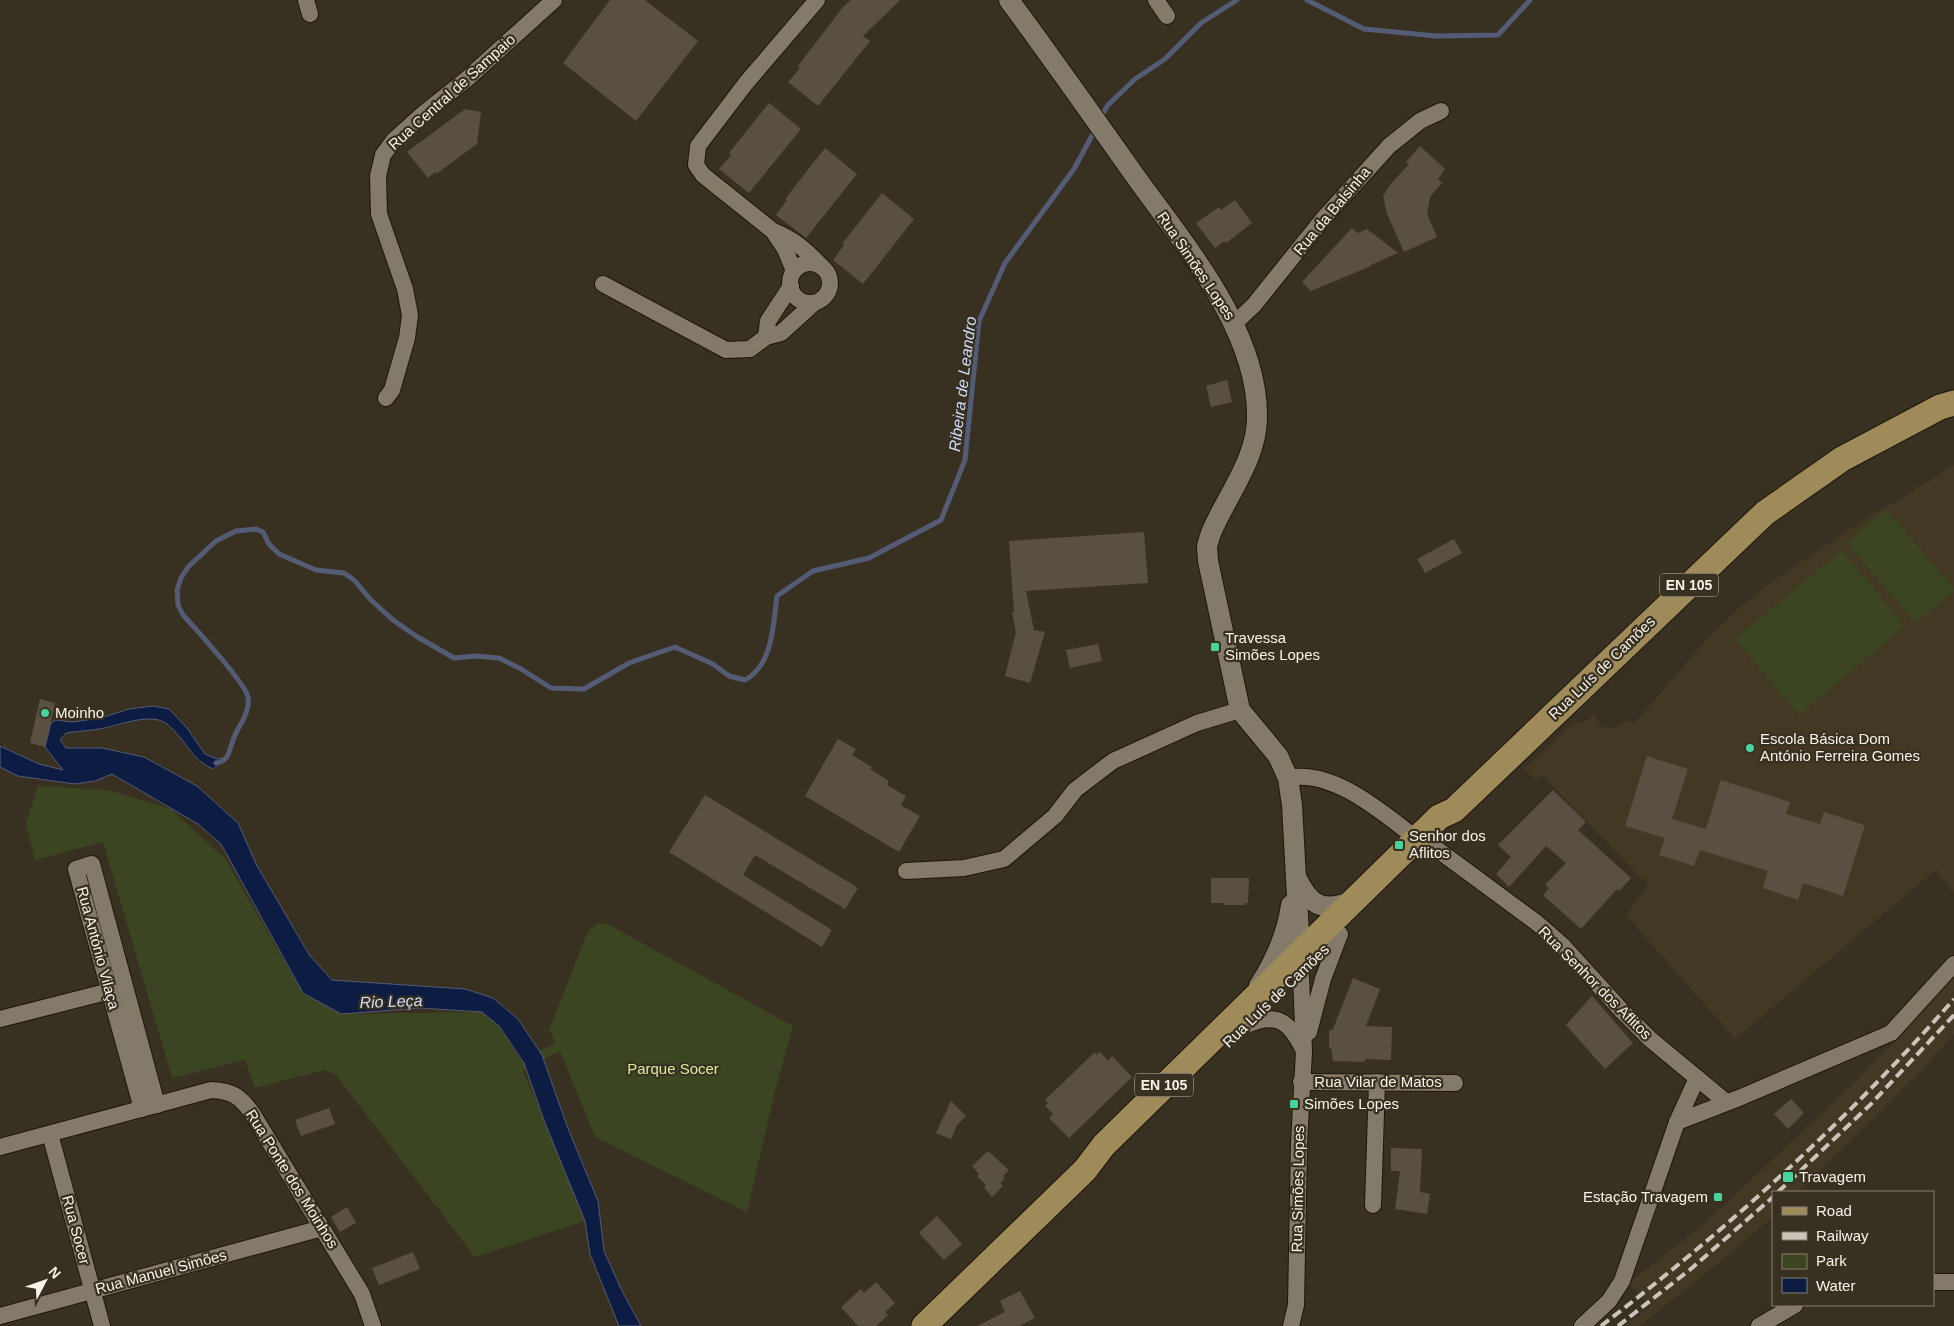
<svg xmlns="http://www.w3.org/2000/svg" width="1954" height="1326" viewBox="0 0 1954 1326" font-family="Arial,sans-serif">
  <rect width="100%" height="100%" fill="#383021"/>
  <g fill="#433823">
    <path d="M 1954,465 L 1954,893 L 1936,870 L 1735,1039 L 1626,915 L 1648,885 L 1542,775 L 1536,780 L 1524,769 L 1572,725 L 1588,720 L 1593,714 L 1602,727 L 1615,728 L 1627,721 L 1635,723 L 1706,640 L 1740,607 L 1770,583 L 1880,509 L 1892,504 Z"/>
    <path d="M 1954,976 L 1954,1034 L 1920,1072 L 1798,1192 L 1773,1192 L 1773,1217 L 1704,1275 L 1640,1326 L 1628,1326 L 1627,1324 L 1650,1307 L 1629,1283 L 1704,1224 L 1843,1093 L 1897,1040 Z"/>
  </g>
  <g fill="#3c4521">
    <path d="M 1886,509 L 1954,589 L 1954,591 L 1916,624 L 1847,543 Z"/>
    <path d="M 1842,550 L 1905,626 L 1799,715 L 1735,639 Z"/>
    <path d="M 38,786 L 108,790 L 171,809 L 226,860 L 303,994 L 341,1014 L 482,1012 L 499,1026 L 520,1060 L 556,1043 L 549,1030 L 588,931 L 597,924 L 606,923 L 793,1026 L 774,1095 L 747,1212 L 595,1137 L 560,1051 L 523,1070 L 585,1221 L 475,1257 L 336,1075 L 325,1070 L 255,1088 L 245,1060 L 172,1078 L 103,842 L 35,860 L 26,824 Z"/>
  </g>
  <path fill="#0d1c43" stroke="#545c75" d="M 153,706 L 169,709 L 187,728 L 205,754 L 217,759 L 228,757 L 213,769 C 191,760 185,738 167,724 C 152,712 120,725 104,728 C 91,731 78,731 66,733 L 60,740 L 66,748 L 102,748 L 144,757 L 197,786 L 238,823 L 257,866 L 310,956 L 332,980 L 465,989 L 493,998 L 518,1019 L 542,1055 L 567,1126 L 598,1201 L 604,1251 L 622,1291 L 641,1326 L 619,1326 L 590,1254 L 585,1221 L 545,1123 L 524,1063 L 499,1026 L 482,1012 L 420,1008 L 341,1014 L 303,993 L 221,844 L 198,824 L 112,774 L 95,781 L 75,784 L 18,776 L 0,767 L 0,746 L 39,764 L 63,770 L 45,747 L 51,723 L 56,720 L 72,722 L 101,718 L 129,709 Z"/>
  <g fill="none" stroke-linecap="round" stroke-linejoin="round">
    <g stroke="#545c75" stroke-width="5">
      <path d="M 1307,0 L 1364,29 L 1436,36 L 1498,35 L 1530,0"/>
      <path d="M 1101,118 L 1107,106 L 1135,79 L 1165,59 L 1201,23 L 1237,0"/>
      <path d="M 216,763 C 229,761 229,751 233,740 C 237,728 251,712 248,697 C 245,683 196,629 183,615 L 178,605 L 177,590 L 181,578 L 188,567 L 216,541 L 236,531 L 256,529 L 263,532 L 269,544 L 279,554 L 316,570 L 344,573 L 354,580 L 371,600 L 393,620 L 416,636 L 454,658 L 476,656 L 499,658 L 521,669 L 551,688 L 584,689 L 629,663 L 675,647 L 713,664 L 729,676 L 745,680 C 773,665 773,625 777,596 L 813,571 L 869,558 L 941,520 L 965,460 L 979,321 L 1005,263 L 1074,169 L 1096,128"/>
    </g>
  </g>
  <g fill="#5a5041">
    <path d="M 610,0 L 645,0 L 698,41 L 636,121 L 563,63 Z"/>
    <path d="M 851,0 L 900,0 L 863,36 L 870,41 L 818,106 L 788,82 L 800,68 L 798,66 L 843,7 Z"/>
    <path d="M 769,103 L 801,129 L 749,193 L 719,169 L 731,155 L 729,153 Z"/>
    <path d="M 465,109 L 481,112 L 477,144 L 436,174 L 435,172 L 428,178 L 407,152 Z"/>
    <path d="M 1420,146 L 1445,169 L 1438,179 L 1442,183 L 1430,197 L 1427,214 L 1437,237 L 1404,252 L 1387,214 L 1383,196 L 1391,184 L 1409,164 L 1406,162 Z"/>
    <path d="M 825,148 L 857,174 L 806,238 L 776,215 L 787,200 L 785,199 Z"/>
    <path d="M 882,193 L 914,219 L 863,284 L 833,260 L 844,245 L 842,244 Z"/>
    <path d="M 1235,200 L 1252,223 L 1226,243 L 1224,241 L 1215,248 L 1196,223 L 1219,207 L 1221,210 Z"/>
    <path d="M 1352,228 L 1358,233 L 1367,229 L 1398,253 L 1371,265 L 1371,266 L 1311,291 L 1302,282 Z"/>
    <path d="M 1227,380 L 1232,402 L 1211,407 L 1206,386 Z"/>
    <path d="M 1144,532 L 1148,583 L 1026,591 L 1034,630 L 1045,632 L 1030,683 L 1005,676 L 1016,632 L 1012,612 L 1014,612 L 1009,541 Z"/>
    <path d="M 1454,539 L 1462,553 L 1425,573 L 1417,559 Z"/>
    <path d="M 1098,644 L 1102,661 L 1070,668 L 1066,650 Z"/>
    <path d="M 40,699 L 55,703 L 45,747 L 30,743 Z"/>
    <path d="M 838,739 L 856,749 L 852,755 L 872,767 L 870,769 L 889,781 L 887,785 L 906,796 L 901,805 L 920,816 L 899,852 L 805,796 Z"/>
    <path d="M 1647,756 L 1688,769 L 1672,819 L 1706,829 L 1721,780 L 1790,802 L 1786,814 L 1820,824 L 1824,812 L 1865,825 L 1843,896 L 1803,883 L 1798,900 L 1763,888 L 1768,871 L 1700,850 L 1694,866 L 1659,855 L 1665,838 L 1625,826 Z"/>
    <path d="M 1553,790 L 1586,822 L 1578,830 L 1631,878 L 1619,891 L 1617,889 L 1581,929 L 1543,895 L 1549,888 L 1545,885 L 1566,863 L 1546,846 L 1509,887 L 1496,874 L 1511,857 L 1498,845 Z"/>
    <path d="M 705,795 L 858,888 L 845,909 L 755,855 L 743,875 L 832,930 L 822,947 L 669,852 Z"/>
    <path d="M 1211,878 L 1249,878 L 1248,903 L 1245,903 L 1245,905 L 1224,905 L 1224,903 L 1211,903 Z"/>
    <path d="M 1353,978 L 1380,989 L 1366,1026 L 1392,1027 L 1391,1060 L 1365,1059 L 1365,1062 L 1333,1061 L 1331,1048 L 1329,1048 L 1329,1031 L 1333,1029 Z"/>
    <path d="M 1592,996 L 1633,1043 L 1605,1069 L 1566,1025 Z"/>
    <path d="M 1095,1052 L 1097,1055 L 1100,1052 L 1108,1061 L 1112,1056 L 1132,1077 L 1069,1138 L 1049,1118 L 1053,1114 L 1045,1106 L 1048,1103 L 1045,1100 Z"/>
    <path d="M 1791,1099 L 1804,1113 L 1788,1129 L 1774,1114 Z"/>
    <path d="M 951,1101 L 966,1116 L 957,1125 L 951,1139 L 936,1133 Z"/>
    <path d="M 329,1108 L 335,1124 L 301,1136 L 295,1120 Z"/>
    <path d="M 1391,1148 L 1422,1149 L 1420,1192 L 1430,1194 L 1427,1214 L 1395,1209 L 1400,1171 L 1391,1171 Z"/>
    <path d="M 988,1151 L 1009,1170 L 1003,1176 L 1005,1178 L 1000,1183 L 1003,1186 L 992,1197 L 984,1187 L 986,1185 L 977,1176 L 979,1174 L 972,1166 Z"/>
    <path d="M 347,1207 L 356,1223 L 340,1232 L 331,1217 Z"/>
    <path d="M 937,1216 L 962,1244 L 944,1260 L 919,1233 Z"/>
    <path d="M 413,1252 L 420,1269 L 379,1285 L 372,1268 Z"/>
    <path d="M 876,1282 L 895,1303 L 885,1312 L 888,1315 L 876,1326 L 858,1326 L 841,1307 L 861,1289 L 864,1293 Z"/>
    <path d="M 1020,1291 L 1035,1318 L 1020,1326 L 977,1326 L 1005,1312 L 1000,1301 Z"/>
  </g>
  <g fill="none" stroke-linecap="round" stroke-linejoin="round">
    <g stroke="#1f170a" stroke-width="18">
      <g id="minor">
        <path d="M 306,0 L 310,14"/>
        <path d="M 1156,0 L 1167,16"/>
        <path d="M 773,231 C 793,238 808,252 822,267"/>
        <circle cx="810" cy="283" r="20"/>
        <path d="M 794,271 L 785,249 L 773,231 L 703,175 L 696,165 L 698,146 L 746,83 L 817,0"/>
        <path d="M 603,284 L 726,350 L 750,349 L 766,337 L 781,333 L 814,303"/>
        <path d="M 1235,323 L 1254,305 L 1323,219 L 1389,146 L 1420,121 L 1441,111"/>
        <path d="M 766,337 L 768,321 L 791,286"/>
        <path d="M 386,398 L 392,390 L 407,338 L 410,315 L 405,289 L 379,214 L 378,176 L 383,155 L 394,140 L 423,114 L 468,78 L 554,0"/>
        <path d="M 1288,778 C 1330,769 1377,808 1408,832"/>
        <path d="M 1419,836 L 1537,923 L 1562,945 L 1622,1011 L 1650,1039 L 1726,1102"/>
        <path d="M 906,871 L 964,868 L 1004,859 L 1055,816 L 1075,790 L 1113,761 L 1197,723 L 1240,710"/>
        <path d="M 0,1019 L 110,991"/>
        <path d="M 1246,1025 C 1277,1012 1289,1021 1303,1049"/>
        <path d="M 1309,1032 L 1323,979 L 1340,934"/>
        <path d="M 1301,1082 L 1455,1083"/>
        <path d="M 142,1109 L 76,869 L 92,864 L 157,1105"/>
        <path d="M 1677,1122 L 1739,1098 L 1891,1033 L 1954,964"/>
        <path d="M 50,1134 L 102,1326"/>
        <path d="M 0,1147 L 211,1090 C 232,1091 240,1096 252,1113 L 362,1294 L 373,1326"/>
        <path d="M 1373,1205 L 1377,1082"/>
        <path d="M 1933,1282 L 1954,1282"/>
        <path d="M 0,1316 L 322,1228"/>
        <path d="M 1291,1326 L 1296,1305 L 1299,1144 L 1304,1051 L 1300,952"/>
        <path d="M 1582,1326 L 1609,1301 L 1622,1281 L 1677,1122 L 1697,1078"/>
        <path d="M 1759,1326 L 1795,1305"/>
      </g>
    </g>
    <g stroke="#1f170a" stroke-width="22">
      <g id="tertiary">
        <path d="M 1009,0 C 1051,57 1092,115 1133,173 C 1181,241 1257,327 1257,415 C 1258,458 1227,495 1211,533 L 1207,546 L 1208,561 L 1240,710 L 1278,756 L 1288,778 L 1292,805 L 1300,952 L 1297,962"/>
        <path d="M 1296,877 C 1310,906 1323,913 1353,901"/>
        <path d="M 1259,986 C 1275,961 1287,934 1291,905"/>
      </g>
    </g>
    <g stroke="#1f170a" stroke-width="27">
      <path id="primary" d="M 924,1326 L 1085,1170 L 1104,1145 L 1439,817 L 1454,810 L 1765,513 L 1842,459 L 1940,407 L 1954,403"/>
    </g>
    <use href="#minor" stroke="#847a6a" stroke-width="16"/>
    <use href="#tertiary" stroke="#847a6a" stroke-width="20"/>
    <use href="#primary" stroke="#9e8b59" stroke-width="25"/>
    <g stroke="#cac4ba" stroke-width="4" stroke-dasharray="10 5" stroke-linecap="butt">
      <path d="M 1778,1192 L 1870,1105 L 1954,1015"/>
      <path d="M 1601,1326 C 1729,1228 1848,1120 1954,999"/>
      <path d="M 1618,1326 L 1692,1268 L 1773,1197"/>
    </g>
  </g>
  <g fill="#46d49e" stroke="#383021" stroke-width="2">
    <rect x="1210" y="642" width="10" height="10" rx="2.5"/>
    <circle cx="45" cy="713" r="5"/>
    <circle cx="1750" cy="748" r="5"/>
    <rect x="1394" y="840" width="10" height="10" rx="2.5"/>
    <rect x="1289" y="1099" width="10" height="10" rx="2.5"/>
    <rect x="1782" y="1171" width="12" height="12" rx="2.5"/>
    <rect x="1713" y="1192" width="10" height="10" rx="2.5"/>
  </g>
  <g text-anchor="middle" stroke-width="4.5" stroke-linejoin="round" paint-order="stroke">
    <g fill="#383021" stroke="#beb8ae" stroke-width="1">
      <rect x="1660" y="573.5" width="58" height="23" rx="4"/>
      <rect x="1135" y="1073.5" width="58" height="23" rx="4"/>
    </g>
    <g font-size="14" font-weight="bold" fill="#f8f3ea">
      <text x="1689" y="590">EN 105</text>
      <text x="1164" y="1090">EN 105</text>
    </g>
    <g font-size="15" fill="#f8f3ea" stroke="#383021">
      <text transform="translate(452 92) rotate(-42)" y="5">Rua Central de Sampaio</text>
      <text transform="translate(1332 211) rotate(-50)" y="5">Rua da Balsinha</text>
      <text transform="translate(1196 266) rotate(56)" y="5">Rua Simões Lopes</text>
      <text transform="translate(1602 668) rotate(-44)" y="5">Rua Luís de Camões</text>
      <text transform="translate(98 948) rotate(75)" y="5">Rua António Vilaça</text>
      <text transform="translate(1595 983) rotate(45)" y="5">Rua Senhor dos Aflitos</text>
      <text transform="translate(1276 996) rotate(-44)" y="5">Rua Luís de Camões</text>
      <text x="1378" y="1087">Rua Vilar de Matos</text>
      <text transform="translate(292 1179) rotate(58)" y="5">Rua Ponte dos Moinhos</text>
      <text transform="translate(1298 1189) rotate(-89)" y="5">Rua Simões Lopes</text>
      <text transform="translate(76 1230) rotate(75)" y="5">Rua Socer</text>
      <text transform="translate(161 1272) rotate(-15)" y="5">Rua Manuel Simões</text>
    </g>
    <g font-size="15" fill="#f8f3ea" stroke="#383021" text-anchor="start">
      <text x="1225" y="643">Travessa<tspan x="1225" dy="17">Simões Lopes</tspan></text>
      <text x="55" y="718">Moinho</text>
      <text x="1760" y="744">Escola Básica Dom<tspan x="1760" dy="17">António Ferreira Gomes</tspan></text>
      <text x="1409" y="841">Senhor dos<tspan x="1409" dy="17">Aflitos</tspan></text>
      <text x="1304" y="1109">Simões Lopes</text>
      <text x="1799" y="1182">Travagem</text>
      <text x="1708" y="1202" text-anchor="end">Estação Travagem</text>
    </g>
    <g font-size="15" fill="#d6eb9a" stroke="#383021">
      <text x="673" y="1074">Parque Socer</text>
    </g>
    <g font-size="16" font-style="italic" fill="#d0defb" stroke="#383021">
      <text transform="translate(962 384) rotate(-83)" y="6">Ribeira de Leandro</text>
      <text transform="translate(391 1001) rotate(-2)" y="6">Rio Leça</text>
    </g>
  </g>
  <rect x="1772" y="1191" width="162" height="115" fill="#383021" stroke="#857e71"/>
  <rect x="1782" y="1207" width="25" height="8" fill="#9e8b59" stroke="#857e71"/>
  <text x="1816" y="1216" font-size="15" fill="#f8f3ea">Road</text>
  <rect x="1782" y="1232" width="25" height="8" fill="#cac4ba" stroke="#857e71"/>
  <text x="1816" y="1241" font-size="15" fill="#f8f3ea">Railway</text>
  <rect x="1782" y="1254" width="25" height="15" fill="#3c4521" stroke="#857e71"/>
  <text x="1816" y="1266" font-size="15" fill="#f8f3ea">Park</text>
  <rect x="1782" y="1278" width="25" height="15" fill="#0d1c43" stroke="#857e71"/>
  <text x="1816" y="1291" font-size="15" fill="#f8f3ea">Water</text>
  <g transform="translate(45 1281) rotate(49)" stroke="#383021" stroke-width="4" paint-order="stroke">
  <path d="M0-4L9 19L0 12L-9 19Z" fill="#f8f3ea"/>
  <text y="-8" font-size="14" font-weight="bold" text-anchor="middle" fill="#f8f3ea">N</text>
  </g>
</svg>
